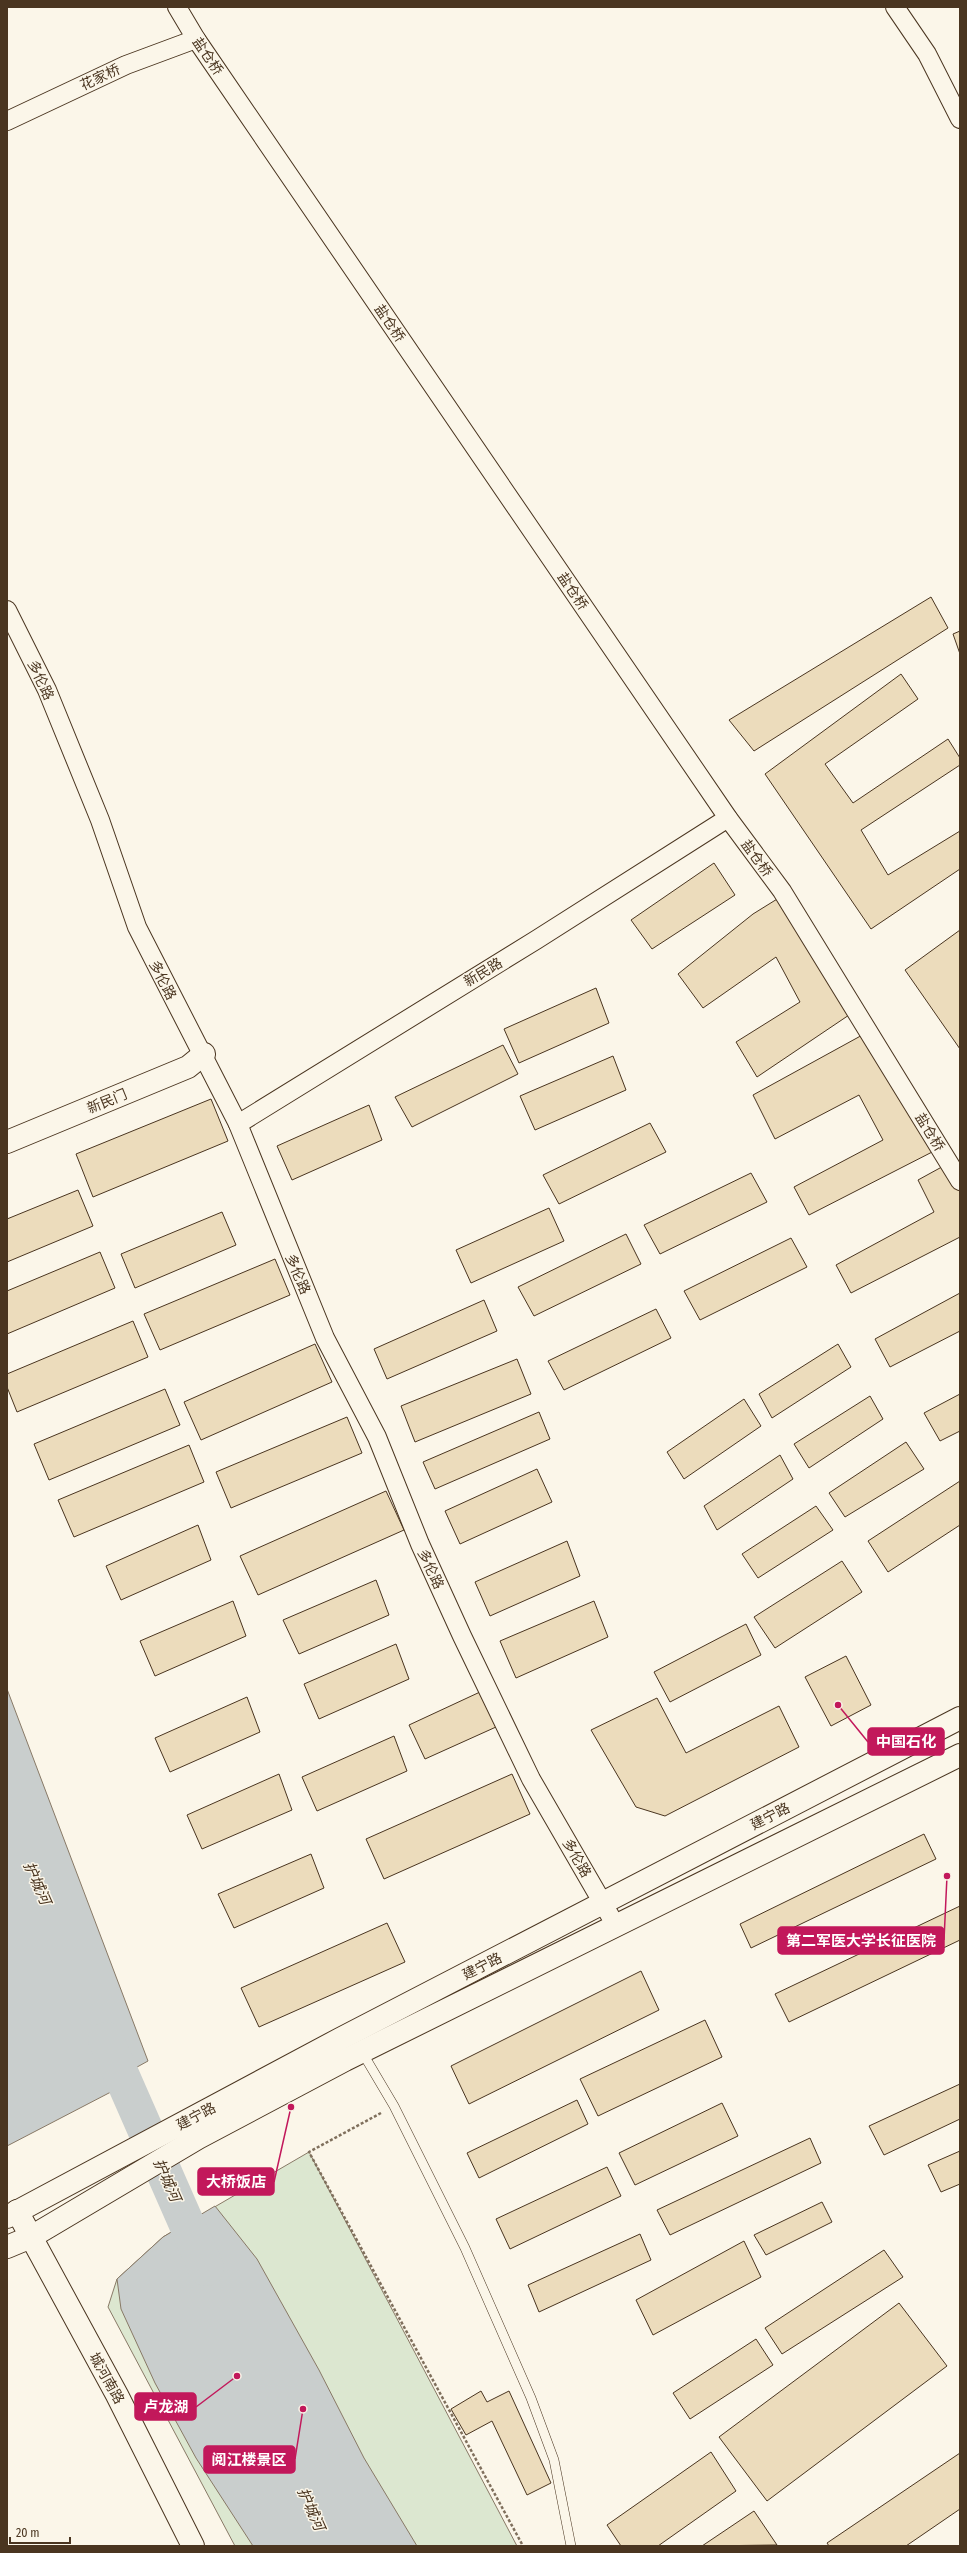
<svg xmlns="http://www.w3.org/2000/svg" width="967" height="2553" viewBox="0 0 967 2553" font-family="'Fira Sans Condensed','Noto Sans SC',sans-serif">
  <rect width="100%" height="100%" fill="#fbf6e9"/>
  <path fill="#dce7d0" stroke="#887966" d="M 309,2152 L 517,2546 L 235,2546 L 108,2307 L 117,2279 L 163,2237 Z"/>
  <g fill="#c9cecd" stroke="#887966">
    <path d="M 7,1689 L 148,2061 L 128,2072 L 132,2081 L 7,2146 Z"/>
    <path d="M 215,2206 L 257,2259 L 319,2370 L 364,2458 L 417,2546 L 253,2546 L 196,2458 L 155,2383 L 121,2309 L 117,2279 L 163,2237 Z"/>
  </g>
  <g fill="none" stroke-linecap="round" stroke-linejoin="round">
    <path stroke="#c9cecd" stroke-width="36" d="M 106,2040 L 206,2268"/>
  </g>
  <g fill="#ecdcbc" stroke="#4a3520">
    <path d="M 931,597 L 948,628 L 754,751 L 729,720 Z"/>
    <path d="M 960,631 L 960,654 L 953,634 Z"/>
    <path d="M 901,674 L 918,699 L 825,764 L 853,803 L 948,739 L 960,758 L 960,765 L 861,830 L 888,875 L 960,831 L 960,869 L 871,929 L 765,774 Z"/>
    <path d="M 714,863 L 735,895 L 652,949 L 631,920 Z"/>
    <path d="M 782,896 L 855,1011 L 757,1077 L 736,1042 L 800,1002 L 776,957 L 703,1008 L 678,974 L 753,914 Z"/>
    <path d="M 960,930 L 960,1049 L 905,970 Z"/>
    <path d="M 596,988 L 609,1023 L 519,1063 L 504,1029 Z"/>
    <path d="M 866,1033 L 938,1149 L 809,1215 L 794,1187 L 883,1140 L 859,1095 L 775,1139 L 753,1095 Z"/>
    <path d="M 503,1045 L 518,1074 L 412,1127 L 395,1097 Z"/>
    <path d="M 613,1056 L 626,1090 L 535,1130 L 520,1096 Z"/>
    <path d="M 211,1099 L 228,1141 L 93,1197 L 76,1154 Z"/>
    <path d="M 369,1105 L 382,1140 L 292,1180 L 277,1146 Z"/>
    <path d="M 650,1123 L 666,1152 L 559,1204 L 543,1175 Z"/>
    <path d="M 949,1163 L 960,1185 L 960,1237 L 851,1293 L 836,1265 L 934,1212 L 918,1180 Z"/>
    <path d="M 751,1173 L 767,1202 L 660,1254 L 644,1225 Z"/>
    <path d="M 78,1190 L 93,1226 L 7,1262 L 7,1219 Z"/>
    <path d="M 549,1208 L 564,1241 L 471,1283 L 456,1250 Z"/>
    <path d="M 222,1212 L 236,1245 L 135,1288 L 121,1254 Z"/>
    <path d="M 626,1234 L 641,1264 L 534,1316 L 518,1287 Z"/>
    <path d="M 791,1238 L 807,1267 L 700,1320 L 684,1291 Z"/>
    <path d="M 100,1252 L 115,1288 L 7,1334 L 7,1291 Z"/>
    <path d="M 275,1259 L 290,1295 L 160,1350 L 144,1314 Z"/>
    <path d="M 960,1293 L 960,1331 L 890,1367 L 875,1339 Z"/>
    <path d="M 484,1300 L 497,1331 L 387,1379 L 374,1349 Z"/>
    <path d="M 656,1309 L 671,1338 L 564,1390 L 548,1361 Z"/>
    <path d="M 133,1321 L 148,1357 L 17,1412 L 7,1387 L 7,1374 Z"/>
    <path d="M 315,1344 L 332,1382 L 201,1440 L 184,1402 Z"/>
    <path d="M 838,1344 L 851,1367 L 772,1418 L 759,1394 Z"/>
    <path d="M 517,1359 L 531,1394 L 415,1442 L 401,1406 Z"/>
    <path d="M 165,1389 L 180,1425 L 49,1480 L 34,1444 Z"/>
    <path d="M 960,1394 L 960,1431 L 940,1441 L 924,1413 Z"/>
    <path d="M 870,1396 L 883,1419 L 809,1468 L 794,1444 Z"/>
    <path d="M 744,1399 L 761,1426 L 684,1479 L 667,1452 Z"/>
    <path d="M 539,1412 L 550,1439 L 435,1489 L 423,1462 Z"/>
    <path d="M 347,1417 L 362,1453 L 231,1508 L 216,1472 Z"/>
    <path d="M 906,1442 L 924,1469 L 845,1517 L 829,1493 Z"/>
    <path d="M 189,1445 L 204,1482 L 74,1537 L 58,1500 Z"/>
    <path d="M 780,1455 L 793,1479 L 717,1530 L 704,1506 Z"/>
    <path d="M 537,1469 L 552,1502 L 460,1544 L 445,1511 Z"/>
    <path d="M 960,1481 L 960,1525 L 888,1572 L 868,1541 Z"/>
    <path d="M 386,1491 L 404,1530 L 258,1595 L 240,1556 Z"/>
    <path d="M 816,1506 L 833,1530 L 758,1578 L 742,1554 Z"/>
    <path d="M 198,1525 L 211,1560 L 121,1600 L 106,1566 Z"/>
    <path d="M 567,1541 L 580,1576 L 490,1616 L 475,1582 Z"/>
    <path d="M 842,1561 L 862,1592 L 775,1648 L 754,1617 Z"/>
    <path d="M 376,1580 L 389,1615 L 299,1654 L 283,1620 Z"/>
    <path d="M 233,1601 L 246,1636 L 155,1676 L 140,1641 Z"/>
    <path d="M 594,1601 L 608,1637 L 516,1678 L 500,1641 Z"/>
    <path d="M 746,1624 L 761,1655 L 670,1702 L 654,1672 Z"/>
    <path d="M 396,1644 L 409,1679 L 319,1719 L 304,1684 Z"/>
    <path d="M 846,1656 L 871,1705 L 831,1726 L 805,1677 Z"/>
    <path d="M 480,1692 L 496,1727 L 425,1759 L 409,1725 Z"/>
    <path d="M 247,1697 L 260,1732 L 170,1772 L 155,1738 Z"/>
    <path d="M 657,1698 L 686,1753 L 779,1706 L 799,1747 L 665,1816 L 636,1807 L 591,1730 Z"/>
    <path d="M 394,1736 L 407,1771 L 317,1811 L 302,1777 Z"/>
    <path d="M 279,1774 L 292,1810 L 202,1849 L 187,1815 Z"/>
    <path d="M 512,1774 L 530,1814 L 384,1879 L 366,1839 Z"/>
    <path d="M 924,1834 L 936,1859 L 751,1948 L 740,1924 Z"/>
    <path d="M 311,1854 L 324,1888 L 234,1928 L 218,1894 Z"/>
    <path d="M 960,1906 L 960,1940 L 789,2022 L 775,1994 Z"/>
    <path d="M 387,1923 L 405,1962 L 259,2027 L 241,1988 Z"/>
    <path d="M 641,1971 L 659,2010 L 469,2104 L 451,2066 Z"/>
    <path d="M 705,2020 L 722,2057 L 598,2116 L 580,2079 Z"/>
    <path d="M 960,2084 L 960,2119 L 884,2155 L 869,2126 Z"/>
    <path d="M 577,2100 L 588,2124 L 479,2178 L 467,2153 Z"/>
    <path d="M 722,2103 L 738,2136 L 635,2185 L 619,2153 Z"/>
    <path d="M 810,2138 L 821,2163 L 670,2235 L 657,2210 Z"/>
    <path d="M 960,2151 L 960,2184 L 941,2192 L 928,2165 Z"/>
    <path d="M 607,2167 L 621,2196 L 510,2249 L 496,2219 Z"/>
    <path d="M 822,2202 L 832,2222 L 766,2255 L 754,2235 Z"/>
    <path d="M 640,2234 L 651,2260 L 539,2312 L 528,2285 Z"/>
    <path d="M 744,2241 L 761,2277 L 653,2335 L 636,2300 Z"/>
    <path d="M 884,2250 L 903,2277 L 782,2354 L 765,2328 Z"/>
    <path d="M 899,2303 L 947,2366 L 767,2501 L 719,2437 Z"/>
    <path d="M 756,2339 L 773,2365 L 690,2419 L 673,2393 Z"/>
    <path d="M 481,2391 L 487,2402 L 509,2391 L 551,2483 L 527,2495 L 492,2421 L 466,2435 L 451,2409 Z"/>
    <path d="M 711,2452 L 736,2491 L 658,2546 L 621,2546 L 607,2525 Z"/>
    <path d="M 960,2453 L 960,2509 L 906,2546 L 829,2546 L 827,2543 Z"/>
    <path d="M 754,2511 L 777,2545 L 702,2546 Z"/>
  </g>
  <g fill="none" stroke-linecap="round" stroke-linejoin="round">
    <g stroke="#4a3520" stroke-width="10">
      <path id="service" d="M 362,2052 L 394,2106 L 465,2248 L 531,2398 L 554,2460 L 571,2546"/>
    </g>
    <g stroke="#4a3520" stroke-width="20">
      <g id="minor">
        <path d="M 177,7 L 196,39 L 728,818 L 782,891 L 960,1181"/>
        <path d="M 895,7 L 927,54 L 960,119"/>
        <path d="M 7,121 L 126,65 L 196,39"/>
        <path d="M 7,610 L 47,690 L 100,820 L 137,927 L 238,1124 L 325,1338 L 377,1437 L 420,1544 L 462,1636 L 531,1779 L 616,1926"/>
        <path d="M 238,1124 L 536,940 L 728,818"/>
      </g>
    </g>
    <g stroke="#4a3520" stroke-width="24">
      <g id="tertiary">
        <path d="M 7,1142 L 188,1067 L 204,1054"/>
        <path d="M 17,2211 L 117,2395 L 193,2546"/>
      </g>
    </g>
    <g stroke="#4a3520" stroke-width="24">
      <g id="secondary">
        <path d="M 7,2217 L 340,2039 L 960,1718"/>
        <path d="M 7,2247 L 31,2237 L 198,2138 L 345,2060 L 960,1755"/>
      </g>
    </g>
    <path stroke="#7f6f5c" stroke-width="2.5" stroke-dasharray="3 2" stroke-linecap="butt" d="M 381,2113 L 309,2152 L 523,2546"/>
    <use href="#service" stroke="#fbf6e9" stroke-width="9"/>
    <use href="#minor" stroke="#fbf6e9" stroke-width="18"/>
    <use href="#tertiary" stroke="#fbf6e9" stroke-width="22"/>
    <use href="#secondary" stroke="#fbf6e9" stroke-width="22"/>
  </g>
  <g text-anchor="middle" stroke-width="3" stroke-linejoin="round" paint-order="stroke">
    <g font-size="14" fill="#4a3520" stroke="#fbf6e9">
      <text transform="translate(208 56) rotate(56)" y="5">盐仓桥</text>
      <text transform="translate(100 77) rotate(-25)" y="5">花家桥</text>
      <text transform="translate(390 323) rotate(56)" y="5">盐仓桥</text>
      <text transform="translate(573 591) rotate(56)" y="5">盐仓桥</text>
      <text transform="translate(41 680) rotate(65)" y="5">多伦路</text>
      <text transform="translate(757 858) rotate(54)" y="5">盐仓桥</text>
      <text transform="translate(483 972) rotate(-31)" y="5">新民路</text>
      <text transform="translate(163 980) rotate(63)" y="5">多伦路</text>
      <text transform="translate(107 1101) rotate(-22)" y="5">新民门</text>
      <text transform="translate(930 1132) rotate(58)" y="5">盐仓桥</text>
      <text transform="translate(298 1274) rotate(67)" y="5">多伦路</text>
      <text transform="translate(431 1569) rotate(65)" y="5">多伦路</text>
      <text transform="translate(770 1816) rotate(-27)" y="5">建宁路</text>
      <text transform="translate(577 1858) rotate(60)" y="5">多伦路</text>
      <text transform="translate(482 1966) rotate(-27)" y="5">建宁路</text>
      <text transform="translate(196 2116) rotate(-28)" y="5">建宁路</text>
      <text transform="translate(107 2378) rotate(61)" y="5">城河南路</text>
    </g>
    <g font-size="15" font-style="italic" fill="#4a3520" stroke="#fbf6e9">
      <text transform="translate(37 1883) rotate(66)" y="5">护城河</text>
      <text transform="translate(167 2180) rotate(66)" y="5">护城河</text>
      <text transform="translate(311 2509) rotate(66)" y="5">护城河</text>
    </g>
  </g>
  <path fill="none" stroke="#c2185b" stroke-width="1.5" d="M838 1705L868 1742M947 1876L944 1940M291 2107L274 2182M237 2376L196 2407M303 2409L295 2459"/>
  <g fill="#c2185b" stroke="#fbf6e9" stroke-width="1.5">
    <circle cx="838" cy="1705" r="4"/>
    <circle cx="947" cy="1876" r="4"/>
    <circle cx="291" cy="2107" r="4"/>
    <circle cx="237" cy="2376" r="4"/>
    <circle cx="303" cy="2409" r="4"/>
  </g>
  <g fill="#c2185b" stroke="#c2185b" stroke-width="1.5">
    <rect x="868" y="1728" width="76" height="27" rx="4"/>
    <rect x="778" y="1927" width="166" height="27" rx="4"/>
    <rect x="198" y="2168" width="76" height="27" rx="4"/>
    <rect x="135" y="2393" width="61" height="27" rx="4"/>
    <rect x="204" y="2446" width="91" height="27" rx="4"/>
  </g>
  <g font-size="15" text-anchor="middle" font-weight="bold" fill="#fff">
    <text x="906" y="1747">中国石化</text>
    <text x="861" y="1946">第二军医大学长征医院</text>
    <text x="236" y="2187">大桥饭店</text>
    <text x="166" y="2412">卢龙湖</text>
    <text x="249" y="2465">阅江楼景区</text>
  </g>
  <rect width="967" height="2553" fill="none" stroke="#4a3520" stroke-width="16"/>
  <path d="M10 2537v6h60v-6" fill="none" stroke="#4a3520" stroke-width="2"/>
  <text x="16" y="2537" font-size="12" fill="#4a3520" stroke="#fbf6e9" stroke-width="3" paint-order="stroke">20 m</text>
</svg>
